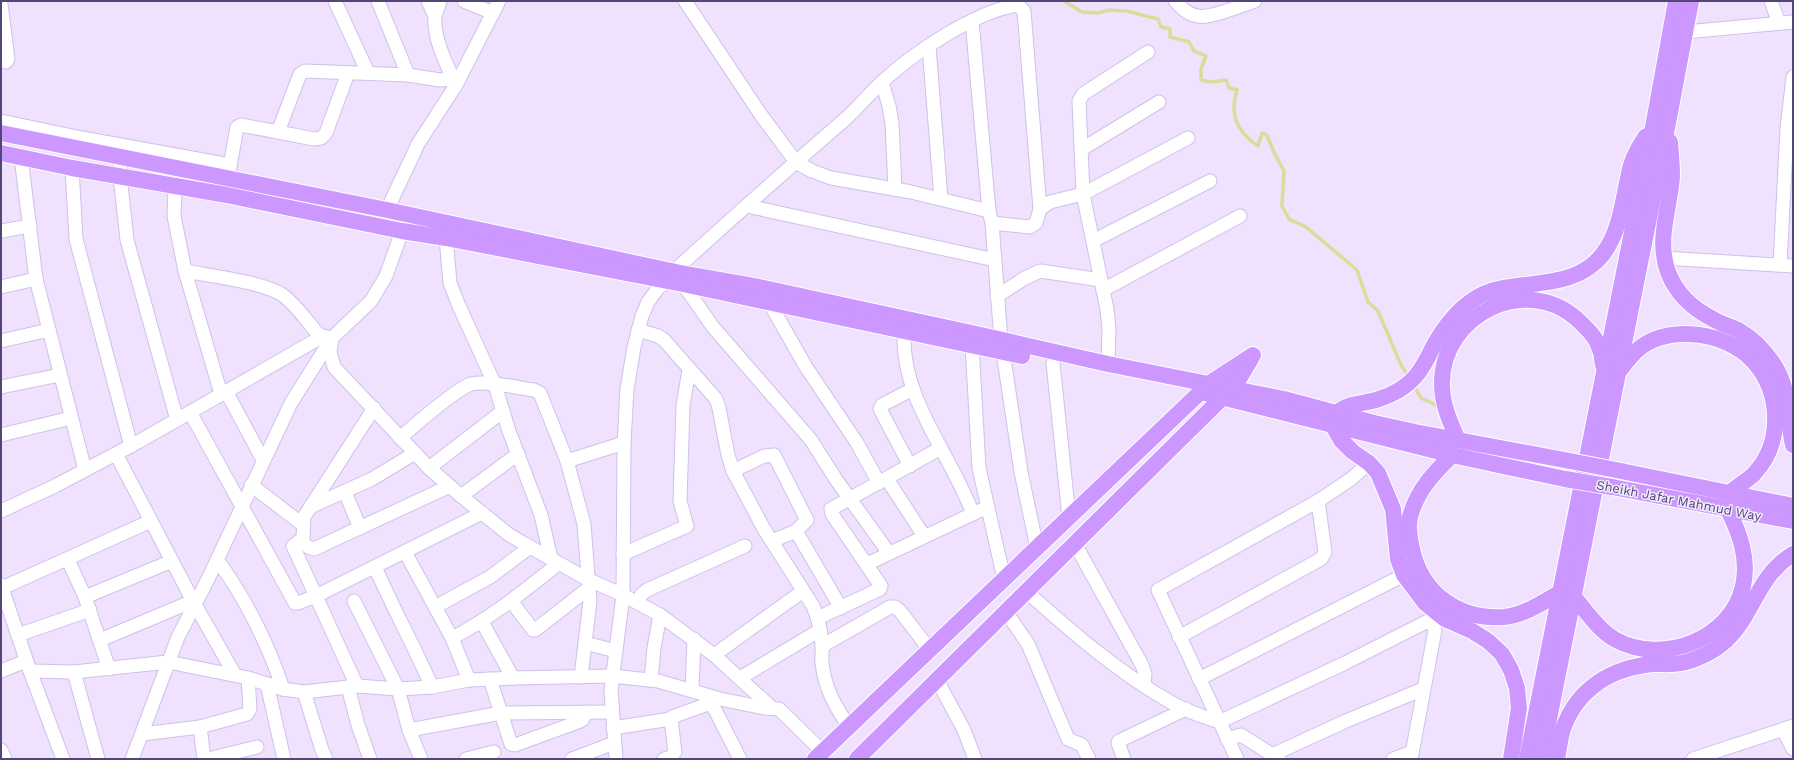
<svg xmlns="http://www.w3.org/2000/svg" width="1794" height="760" viewBox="0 0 1794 760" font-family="'Work Sans',sans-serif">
  <rect width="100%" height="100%" fill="#f0e1fe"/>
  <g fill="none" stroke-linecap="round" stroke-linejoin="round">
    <g stroke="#dadc9a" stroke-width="3.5">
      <path d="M 1064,1 L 1082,12 L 1098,13 L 1109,10 L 1127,11 L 1158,19 L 1161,27 L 1170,29 L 1170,37 L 1189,42 L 1194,51 L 1206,56 L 1201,69 L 1201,80 L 1211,82 L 1226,80 L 1229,88 L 1237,90 C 1229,114 1237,132 1258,146 L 1262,133 L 1267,135 L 1273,150 L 1284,171 L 1282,206 L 1289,219 L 1306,227 L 1357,270 L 1368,302 L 1378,311 L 1401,365 L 1409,377"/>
      <path d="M 1413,384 L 1421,398 L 1440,407"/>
    </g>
    <g stroke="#cfc1e8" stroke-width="15">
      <g id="minor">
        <path d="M 335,1 L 368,73"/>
        <path d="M 378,1 L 408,75"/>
        <path d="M 428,1 L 435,16"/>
        <path d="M 440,1 C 439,6 436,11 435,16 C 433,39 447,65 456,85"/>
        <path d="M 464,1 L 493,13"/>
        <path d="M 685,1 L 761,115 L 796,162 L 812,171 L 831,178 L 911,192 L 989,211"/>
        <path d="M 1175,1 C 1182,8 1188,15 1198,16 C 1210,19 1242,5 1255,1"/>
        <path d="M 1771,1 L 1779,23"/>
        <path d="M 1,4 L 8,59 L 6,62 L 1,61"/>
        <path d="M 972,21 L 989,211 L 992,223 L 1001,340"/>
        <path d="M 1685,32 L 1793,22"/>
        <path d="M 929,46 L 941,199"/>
        <path d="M 882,82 L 889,106 L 892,123 L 895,189"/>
        <path d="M 1,121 L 82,138 L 230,165"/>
        <path d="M 278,132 L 300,74 L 305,71 L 408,75 L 440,80 L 453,79"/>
        <path d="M 1082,149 L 1159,102"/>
        <path d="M 21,157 L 36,279 L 85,470"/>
        <path d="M 121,158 L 120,176 L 127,240 L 177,420"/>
        <path d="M 72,168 L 76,239 L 131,446"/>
        <path d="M 229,172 L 237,127 L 241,125 L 314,139 L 321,138 L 326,133 L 348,73"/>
        <path d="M 175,186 L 174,216 L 185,271 L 221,394"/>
        <path d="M 747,206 L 995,260"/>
        <path d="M 387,210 L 418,144 L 456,85 L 499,1"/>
        <path d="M 992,223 L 1030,227 L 1036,223 L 1040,209 L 1050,202 L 1083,194 L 1188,138"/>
        <path d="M 1,231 L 30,226"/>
        <path d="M 446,238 L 450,283 L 459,306 L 495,385 L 509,431 L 541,515 L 551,559"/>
        <path d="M 1093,241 L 1210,181"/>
        <path d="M 1664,258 L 1793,266"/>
        <path d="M 1780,265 L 1787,128 L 1793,77"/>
        <path d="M 185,271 C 211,276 265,282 284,296 C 298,307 308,323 320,336"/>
        <path d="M 674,271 C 729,221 785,171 842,122 C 856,110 868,95 882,82 C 913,53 976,11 1018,5 L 1024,11 L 1040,209"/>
        <path d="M 683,284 L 713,327 L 811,440 L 837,481 L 889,553"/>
        <path d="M 1,287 L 36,279"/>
        <path d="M 1103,290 L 1240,216"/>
        <path d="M 997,296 L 1025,278 L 1040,271 L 1101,280"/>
        <path d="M 770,304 L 806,367 L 857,443 L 879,483"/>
        <path d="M 638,330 L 658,336 L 664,340 L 716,399 L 719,408 L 728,455 L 733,471 L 764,529 L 813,606 C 818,618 821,631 822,644 C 823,650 821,657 822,663 C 825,689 835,706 849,727"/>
        <path d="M 904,332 C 901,400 950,452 973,514"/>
        <path d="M 1,341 L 49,330"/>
        <path d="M 972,345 L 979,468 L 1004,579"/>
        <path d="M 1003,352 L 1021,472 L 1037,548"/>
        <path d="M 1053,363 L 1069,517"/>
        <path d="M 1108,364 L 1109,329 L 1107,309 L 1083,194 L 1079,101 L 1083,94 L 1148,52"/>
        <path d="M 1,387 L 60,375"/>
        <path d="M 226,391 L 263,460"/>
        <path d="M 190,412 L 295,603 L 298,603 L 316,596 L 482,513"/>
        <path d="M 1,435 L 71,418"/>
        <path d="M 400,438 C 415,425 454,390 471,384 C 485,380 519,388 534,390 L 540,393 L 567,461 L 584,524 L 590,601 L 581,677"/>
        <path d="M 116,454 L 193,601 L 235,675"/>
        <path d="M 567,461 L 624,443"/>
        <path d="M 910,466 L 880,409 L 882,405 L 913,389"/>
        <path d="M 429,468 L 503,411"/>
        <path d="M 733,471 L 764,456 L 774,455 L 807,520 L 796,531 L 772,541"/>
        <path d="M 887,479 L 924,536"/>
        <path d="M 251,485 L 302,524"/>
        <path d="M 345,492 L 360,528"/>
        <path d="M 461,496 L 518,454"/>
        <path d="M 310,507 L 372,479 L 415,453"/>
        <path d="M 1,511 L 55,486 L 138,442 L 323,336 L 332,338 L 330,352 L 334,367 L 429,468 L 461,496 L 508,534 L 523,543 L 587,579 L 623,595 L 660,615 L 714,655 L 772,708"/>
        <path d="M 796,531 L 841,608"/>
        <path d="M 301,540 L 308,547 L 314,549 L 450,486"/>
        <path d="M 1075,544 L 1142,665 L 1145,674 L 1144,685"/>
        <path d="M 405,552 L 452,638 L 469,680"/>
        <path d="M 623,554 L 687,526 L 680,501 L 683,405 L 689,370"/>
        <path d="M 68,560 L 85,597 L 109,669"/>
        <path d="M 217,560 C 244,595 269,646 283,689"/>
        <path d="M 867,564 L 981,510"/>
        <path d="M 375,567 C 393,608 414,646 432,687"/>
        <path d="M 1,585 L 30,671 L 63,759"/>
        <path d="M 2,588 L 151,521"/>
        <path d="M 1027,592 C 1073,633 1120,674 1174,704 C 1188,712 1205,717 1219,722 L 1343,664 L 1440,615"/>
        <path d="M 85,597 L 172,561"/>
        <path d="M 354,601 L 398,689 L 409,730 L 421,759"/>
        <path d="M 511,601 L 533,630 L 535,630 L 589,588"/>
        <path d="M 638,602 L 641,595 L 647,590 L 745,546"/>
        <path d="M 435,607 L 490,577 L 530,547"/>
        <path d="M 1006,612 L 1028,644 L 1068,739 L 1082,745 L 1089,759"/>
        <path d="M 818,618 L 880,589 L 881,586 L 832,514 L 831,509 L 941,448"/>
        <path d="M 482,622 L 513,678"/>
        <path d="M 18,635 L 90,610"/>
        <path d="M 1179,637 L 1321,559 L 1325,552 L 1318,501"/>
        <path d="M 452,638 C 491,618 524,591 558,564"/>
        <path d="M 100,640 L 193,601"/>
        <path d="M 585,643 L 616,651"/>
        <path d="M 822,646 L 890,607 L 895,607 L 900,611 L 930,650"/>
        <path d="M 714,655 L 803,591"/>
        <path d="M 1,671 L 26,661"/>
        <path d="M 30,671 L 74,672 L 168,662 L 248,678 L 283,689 L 304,692 L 357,686 L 398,689 L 432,687 L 469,680 L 513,678 L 612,676 L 658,681 L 720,699 L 764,708 L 779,709 L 823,752"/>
        <path d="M 74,672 L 98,759"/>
        <path d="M 740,678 L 820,630"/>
        <path d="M 490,679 L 511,744 L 515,745 L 578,722 L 582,720 L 587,712"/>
        <path d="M 1199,679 L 1404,575"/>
        <path d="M 651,680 L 654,648 L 660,615"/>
        <path d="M 937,680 L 964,730 L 975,759"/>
        <path d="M 267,684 L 284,759"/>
        <path d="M 357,686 L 293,546 L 303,538 L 304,517 L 374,408"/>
        <path d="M 348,687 L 358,725 L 370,759"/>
        <path d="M 692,690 L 694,639"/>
        <path d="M 304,692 L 322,750 L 326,759"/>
        <path d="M 708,696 L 740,759"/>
        <path d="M 200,727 L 204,759"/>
        <path d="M 613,728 L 671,719"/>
        <path d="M 409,730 L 501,713 L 612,712"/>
        <path d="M 1783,730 L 1793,749"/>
        <path d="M 142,734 L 200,727 L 247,714 L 250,709 L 248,678"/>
        <path d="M 1227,739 L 1241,735 L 1279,759"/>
        <path d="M 1,750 L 5,759"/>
        <path d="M 1272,755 L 1346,721 L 1423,689"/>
        <path d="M 132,759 L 178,637 L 208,579 L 291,403 L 332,338 L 371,301 L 386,276 L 402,231"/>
        <path d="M 208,759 L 257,747"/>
        <path d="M 466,759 L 494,752"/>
        <path d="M 572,759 L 614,743"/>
        <path d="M 616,759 L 611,690 L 623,595 L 624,443 L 627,389 L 634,347 L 642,316 L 648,302 L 659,287 L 668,282"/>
        <path d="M 664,759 L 671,757 L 675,752 L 671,719 L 672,717 L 711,703"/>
        <path d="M 1124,759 L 1118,743 L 1119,741 L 1186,709"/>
        <path d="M 1237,759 L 1158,590 L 1318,501 L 1351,479 L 1369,463"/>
        <path d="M 1393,759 L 1412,752"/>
        <path d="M 1411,759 L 1435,630 L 1431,620"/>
        <path d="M 1693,759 L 1793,726"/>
      </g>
    </g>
    <g stroke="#fff" stroke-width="18">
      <g id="major">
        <path d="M 1,133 L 387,210 L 685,274 L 759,287 L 967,332 L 1108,364 L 1284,399 L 1374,423 L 1415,432 L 1570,461"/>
        <path d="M 1670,142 C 1671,153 1672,165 1672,176 C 1670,209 1656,239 1668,272 C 1676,293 1693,309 1713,319 C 1721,324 1730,326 1738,330 C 1754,339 1767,353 1776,368 C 1790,391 1787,420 1793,445"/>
        <path d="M 1,153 L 72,168 L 227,195 L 402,231 L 446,238 L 683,284 L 1022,356"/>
        <path d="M 1620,370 C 1627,361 1632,354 1641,347 C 1671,324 1728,333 1753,361 C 1782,393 1783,444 1753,475 C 1746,481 1738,486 1731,492"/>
        <path d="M 1205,393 L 1452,455 L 1565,479"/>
        <path d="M 1337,413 C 1349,402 1365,404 1379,399 C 1392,395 1406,387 1415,377 C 1424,367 1429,355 1435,343 C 1448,321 1466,299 1491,291 C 1529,280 1576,289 1603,254 C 1622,229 1623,195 1631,165 C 1634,155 1640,145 1646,136"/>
        <path d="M 1333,426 L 1341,440 L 1353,452 L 1369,463 L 1378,473 L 1393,509 L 1398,559 L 1404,575 L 1425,603 L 1445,619 L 1472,631 L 1488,641 L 1502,654 L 1511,670 L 1517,688 L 1519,708 L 1511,759"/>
        <path d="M 1458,440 C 1450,422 1442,404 1442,385 C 1441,313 1530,271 1581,323 C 1589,331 1597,338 1600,350 C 1602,354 1602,360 1603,365"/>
        <path d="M 1452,455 C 1434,473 1417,490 1410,517 C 1408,528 1410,542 1413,553 C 1424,595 1460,620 1504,617 C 1524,615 1542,603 1559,593"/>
        <path d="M 1616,470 L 1793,506"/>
        <path d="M 1612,487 L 1793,521"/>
        <path d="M 1574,597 C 1586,611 1599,631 1616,640 C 1662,665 1731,640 1743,586 C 1749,559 1740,534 1728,510"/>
        <path d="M 815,759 L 1210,383 L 1253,355"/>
        <path d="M 857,759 L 1222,398 L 1239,379 L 1251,359"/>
        <path d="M 1527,759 L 1654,122 L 1676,1"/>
        <path d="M 1541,759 L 1668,123 L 1691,1"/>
        <path d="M 1557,759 C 1559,749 1560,738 1563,729 C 1577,689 1612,667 1654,664 C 1663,664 1672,665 1681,663 C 1694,661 1712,652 1722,644 C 1754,618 1755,577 1793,554"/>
      </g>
    </g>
    <use href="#minor" stroke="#fff" stroke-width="13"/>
    <use href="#major" stroke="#cc98ff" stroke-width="16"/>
    <g stroke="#fff" stroke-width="18" stroke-linecap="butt">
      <g id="major-bridge">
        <path d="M 1570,461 L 1616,470"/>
        <path d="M 1565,479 L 1612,487"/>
      </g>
    </g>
    <use href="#major-bridge" stroke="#cc98ff" stroke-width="16"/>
  </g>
  <g text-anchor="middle" stroke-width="3" stroke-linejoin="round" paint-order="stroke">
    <g font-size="13" fill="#524678" stroke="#f4eaff">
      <text transform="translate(1679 500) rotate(11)" y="5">Sheikh Jafar Mahmud Way</text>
    </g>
  </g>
  <rect width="1794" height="760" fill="none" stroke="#524678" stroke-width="4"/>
</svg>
